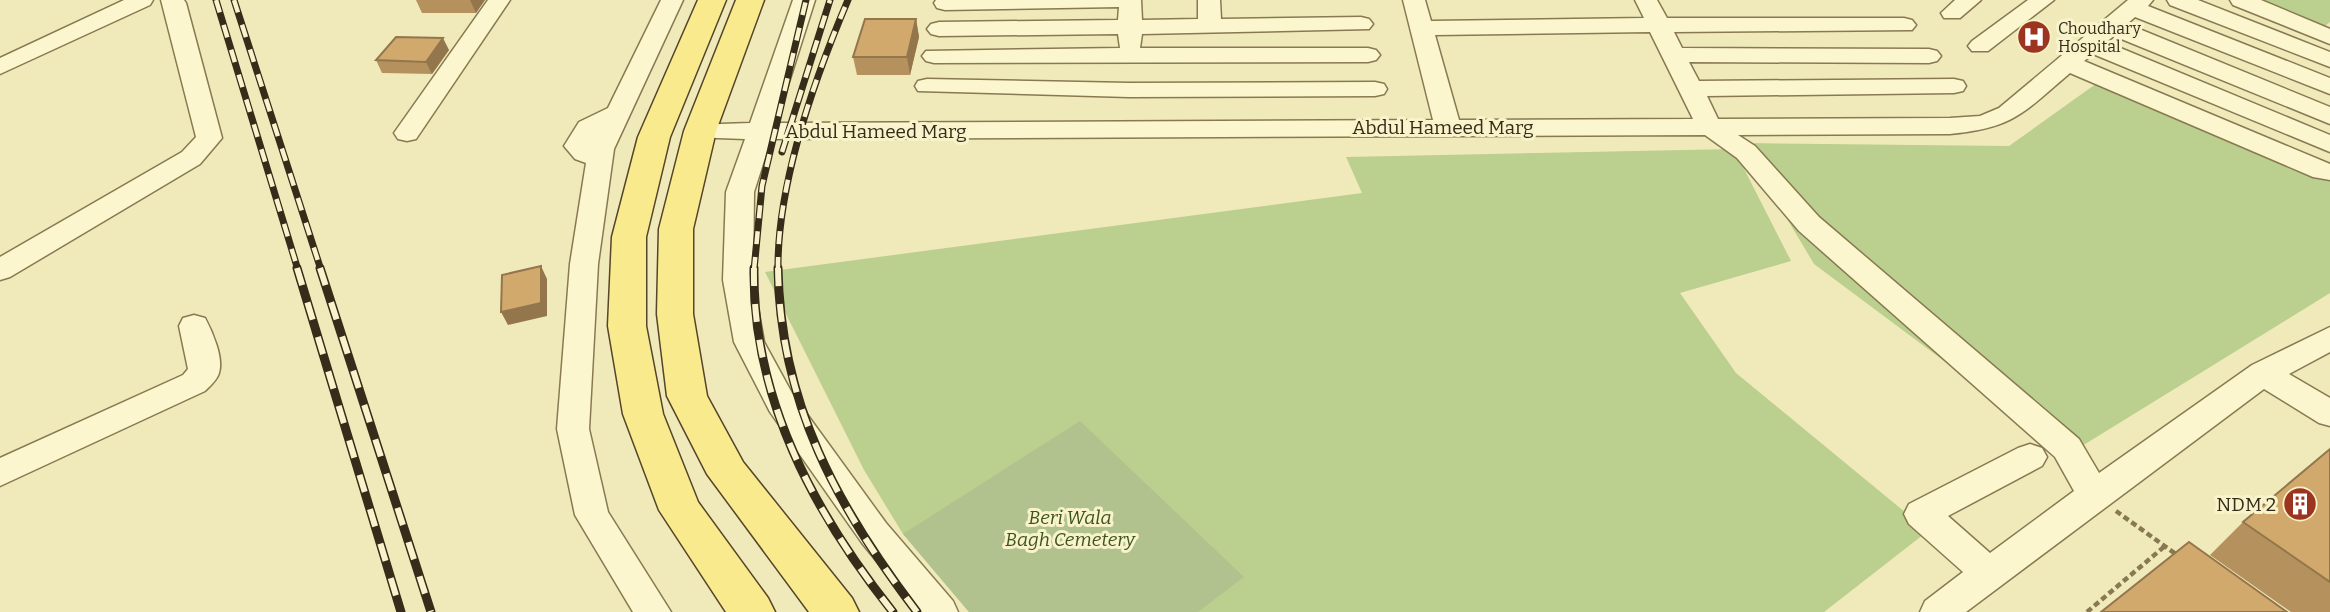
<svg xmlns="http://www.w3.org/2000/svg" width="2330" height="612" viewBox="0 0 2330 612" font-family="Bitter,serif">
  <rect width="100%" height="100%" fill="#f0eaba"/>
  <g fill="#bbcf8e">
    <path d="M 2255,0 L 2330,0 L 2330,22 L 2325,26 Z"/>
    <path d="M 2100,81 L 2330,181 L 2330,293 L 2069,454 L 1814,264 L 1742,143 L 2009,146 Z"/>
    <path d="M 1734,149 L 1791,261 L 1680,293 L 1736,373 L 1928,531 L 1824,612 L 969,612 L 903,534 L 864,470 L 765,272 L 1362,193 L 1346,157 Z"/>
  </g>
  <path fill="#b2c28e" d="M 1080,421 L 1244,577 L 1198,612 L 969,612 L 903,534 Z"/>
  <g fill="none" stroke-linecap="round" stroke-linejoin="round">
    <g stroke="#887953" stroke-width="3">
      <g id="minor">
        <path d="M 124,0 L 153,0 L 150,5 L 0,74 L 0,58 Z"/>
        <path d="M 161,0 L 184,0 L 186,3 L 222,138 L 200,164 L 10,277 L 0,280 L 0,257 L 182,152 L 196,137 Z"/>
        <path d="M 488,0 L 510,0 L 416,139 L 407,141 L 398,139 L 394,133 Z"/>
        <path d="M 661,0 L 683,0 L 614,149 L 598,264 L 589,429 L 608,512 L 671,612 L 633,612 L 575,515 L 557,429 L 570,264 L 586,163 L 575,159 L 564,146 L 579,122 L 608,108 Z"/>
        <path d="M 793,0 L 815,0 L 776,123 L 1433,120 L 1403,0 L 1425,0 L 1431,21 L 1644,18 L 1635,0 L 1657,0 L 1667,18 L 1904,18 L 1912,20 L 1916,25 L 1912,30 L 1674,32 L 1682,48 L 1929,49 L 1937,51 L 1941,56 L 1937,61 L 1929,63 L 1689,62 L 1699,81 L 1954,79 L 1963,81 L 1966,86 L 1963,91 L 1954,93 L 1707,96 L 1718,119 L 1950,118 L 1980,116 L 1999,108 L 2128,0 L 2153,0 L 2148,6 L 2330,78 L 2330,94 L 2135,17 L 2127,24 L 2330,107 L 2330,124 L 2114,36 L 2106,42 L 2330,135 L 2330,152 L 2093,54 L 2084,61 L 2330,164 L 2330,180 L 2313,177 L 2070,73 C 2023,113 2014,128 1950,134 L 1738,135 L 1755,146 L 1819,217 L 2079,439 L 2099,473 L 2252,365 L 2330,327 L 2330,352 L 2289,374 L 2330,398 L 2330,426 L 2319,423 L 2264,389 L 1966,612 L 1920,612 L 1925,601 L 1963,572 L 1909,524 L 1904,514 L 1909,504 L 2018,448 L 2030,444 L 2042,448 L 2047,457 L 2042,466 L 1948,516 L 1990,553 L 2074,491 L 2055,457 L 1799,231 L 1737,158 L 1705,135 L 771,139 L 754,192 L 753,280 L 764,342 L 793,395 L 886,523 L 953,601 L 958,612 L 918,612 L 862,543 L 770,412 L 734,342 L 723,280 L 726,192 L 745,139 L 691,137 L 687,131 L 691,125 L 750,123 ZM 1650,32 L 1693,119 L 1459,120 L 1435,35 Z"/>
        <path d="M 936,0 L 1141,0 L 1142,20 L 1198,19 L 1198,0 L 1220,0 L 1221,19 L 1361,17 L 1369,19 L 1373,24 L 1369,29 L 1142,34 L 1140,48 L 1368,48 L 1376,50 L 1380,55 L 1376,60 L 1368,62 L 934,63 L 926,61 L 922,56 L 926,51 L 1120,48 L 1118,34 L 939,36 L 931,34 L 927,29 L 931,24 L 939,22 L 1118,20 L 1119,7 L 945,10 L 937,8 L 934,3 Z"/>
        <path d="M 1955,0 L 1981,0 L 1960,18 L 1944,18 L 1941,13 Z"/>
        <path d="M 2028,0 L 2054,0 L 1988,51 L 1972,51 L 1968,46 L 1972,41 Z"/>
        <path d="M 2167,0 L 2198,0 L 2330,52 L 2330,67 L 2170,5 Z"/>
        <path d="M 2230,0 L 2261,0 L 2330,29 L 2330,44 L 2233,5 Z"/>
        <path d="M 927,79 L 1129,83 L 1375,82 L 1384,84 L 1387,89 L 1384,94 L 1375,96 L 1129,97 L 918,91 L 915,86 L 918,81 Z"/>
        <path d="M 194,315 L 205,318 C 212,331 224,358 219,373 C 217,380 210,386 205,391 L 0,486 L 0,458 L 183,375 L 188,369 L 179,326 L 183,318 Z"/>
      </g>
    </g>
    <g stroke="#554529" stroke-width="3">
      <g id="major">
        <path d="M 698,0 L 726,0 L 670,137 L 646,237 L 646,326 L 663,414 L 698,502 L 768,598 L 775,612 L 726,612 L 659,510 L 623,414 L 608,326 L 612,237 L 638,137 Z"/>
        <path d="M 736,0 L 764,0 L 716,131 L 693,229 L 693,314 L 707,396 L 743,462 L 852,598 L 859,612 L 809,612 L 707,474 L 667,396 L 657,314 L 659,229 L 684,131 Z"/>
      </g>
    </g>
    <g stroke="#887953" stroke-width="4.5" stroke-dasharray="6 3.5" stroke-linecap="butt">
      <path d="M 2116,511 L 2177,555"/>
      <path d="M 2087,612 L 2165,546"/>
    </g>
    <use href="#minor" fill="#fbf6cd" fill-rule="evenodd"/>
    <use href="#major" fill="#f8ea8d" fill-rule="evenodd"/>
    <g stroke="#362c1a" stroke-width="7">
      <g id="rail-far1">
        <path d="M 216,0 L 298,270"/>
        <path d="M 234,0 L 321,270"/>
        <path d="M 782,152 L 830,0"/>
        <path d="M 754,270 L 762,186 L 806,0"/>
        <path d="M 778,270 C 777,183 814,80 848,0"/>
      </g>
    </g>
    <g stroke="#362c1a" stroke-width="9">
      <g id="rail">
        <path d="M 297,268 L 401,612"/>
        <path d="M 320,268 L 431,612"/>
        <path d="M 754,268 C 752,398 814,513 893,612"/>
        <path d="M 778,268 C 780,403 837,507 917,612"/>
      </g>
    </g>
    <use href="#rail-far1" stroke="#f8f3ca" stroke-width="4.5" stroke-dasharray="13" stroke-linecap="butt"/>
    <use href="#rail" stroke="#f8f3ca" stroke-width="6" stroke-dasharray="18" stroke-linecap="butt"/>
  </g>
  <g fill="#b5915e">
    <path d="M 416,0 L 485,0 L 476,13 L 422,13 Z"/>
    <path d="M 916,19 L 919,37 L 910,75 L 857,75 L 853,57 Z"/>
    <path d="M 449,50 L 432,74 L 382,73 L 376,60 Z"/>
    <path d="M 2330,449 L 2330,612 L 2291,612 L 2210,555 L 2243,522 Z"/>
  </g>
  <g fill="#93764c">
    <path d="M 470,0 L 485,0 L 476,13 Z"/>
    <path d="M 916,19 L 919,37 L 910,75 L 907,57 Z"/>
    <path d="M 443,38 L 449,50 L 432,74 L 426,62 Z"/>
    <path d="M 541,266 L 547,279 L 547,316 L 508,325 L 501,312 Z"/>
  </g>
  <g fill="#d2a96d" stroke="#93764c" stroke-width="2">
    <path d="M 865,19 L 916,19 L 907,57 L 853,57 Z"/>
    <path d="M 396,37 L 443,38 L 426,62 L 376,60 Z"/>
    <path d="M 541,266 L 541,303 L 501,312 L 502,275 Z"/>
    <path d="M 2330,449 L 2330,582 L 2243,522 Z"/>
    <path d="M 2189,542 L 2287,612 L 2101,612 Z"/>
  </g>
  <defs>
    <g id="hospital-disc" transform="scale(1.75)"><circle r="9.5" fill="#9b351f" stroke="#f8f3ca"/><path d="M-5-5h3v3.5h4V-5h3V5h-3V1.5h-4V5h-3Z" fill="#fff"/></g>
    <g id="building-disc" transform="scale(1.75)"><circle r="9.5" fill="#9b351f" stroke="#f8f3ca"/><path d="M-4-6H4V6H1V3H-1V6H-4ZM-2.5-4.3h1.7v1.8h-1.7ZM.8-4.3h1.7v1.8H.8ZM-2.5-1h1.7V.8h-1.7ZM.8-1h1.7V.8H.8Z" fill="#fff"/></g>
  </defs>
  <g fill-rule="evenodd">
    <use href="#hospital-disc" x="2034" y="37"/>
    <use href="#building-disc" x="2300" y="504"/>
  </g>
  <g text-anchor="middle" stroke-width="6" stroke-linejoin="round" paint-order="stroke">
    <g font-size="16" fill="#362c1a" stroke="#f8f3ca" text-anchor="start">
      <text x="2058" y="34">Choudhary<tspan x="2058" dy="18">Hospital</tspan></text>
    </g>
    <g font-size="19" fill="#362c1a" stroke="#f8f3ca">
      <text x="1443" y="134">Abdul Hameed Marg</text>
      <text x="876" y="138">Abdul Hameed Marg</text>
    </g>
    <g font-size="19" fill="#362c1a" stroke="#f8f3ca" text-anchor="end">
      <text x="2276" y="511">NDM 2</text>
    </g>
    <g font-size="19" font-style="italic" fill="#3d541f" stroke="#f8f3ca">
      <text x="1070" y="524">Beri Wala<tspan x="1070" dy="22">Bagh Cemetery</tspan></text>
    </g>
  </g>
</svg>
